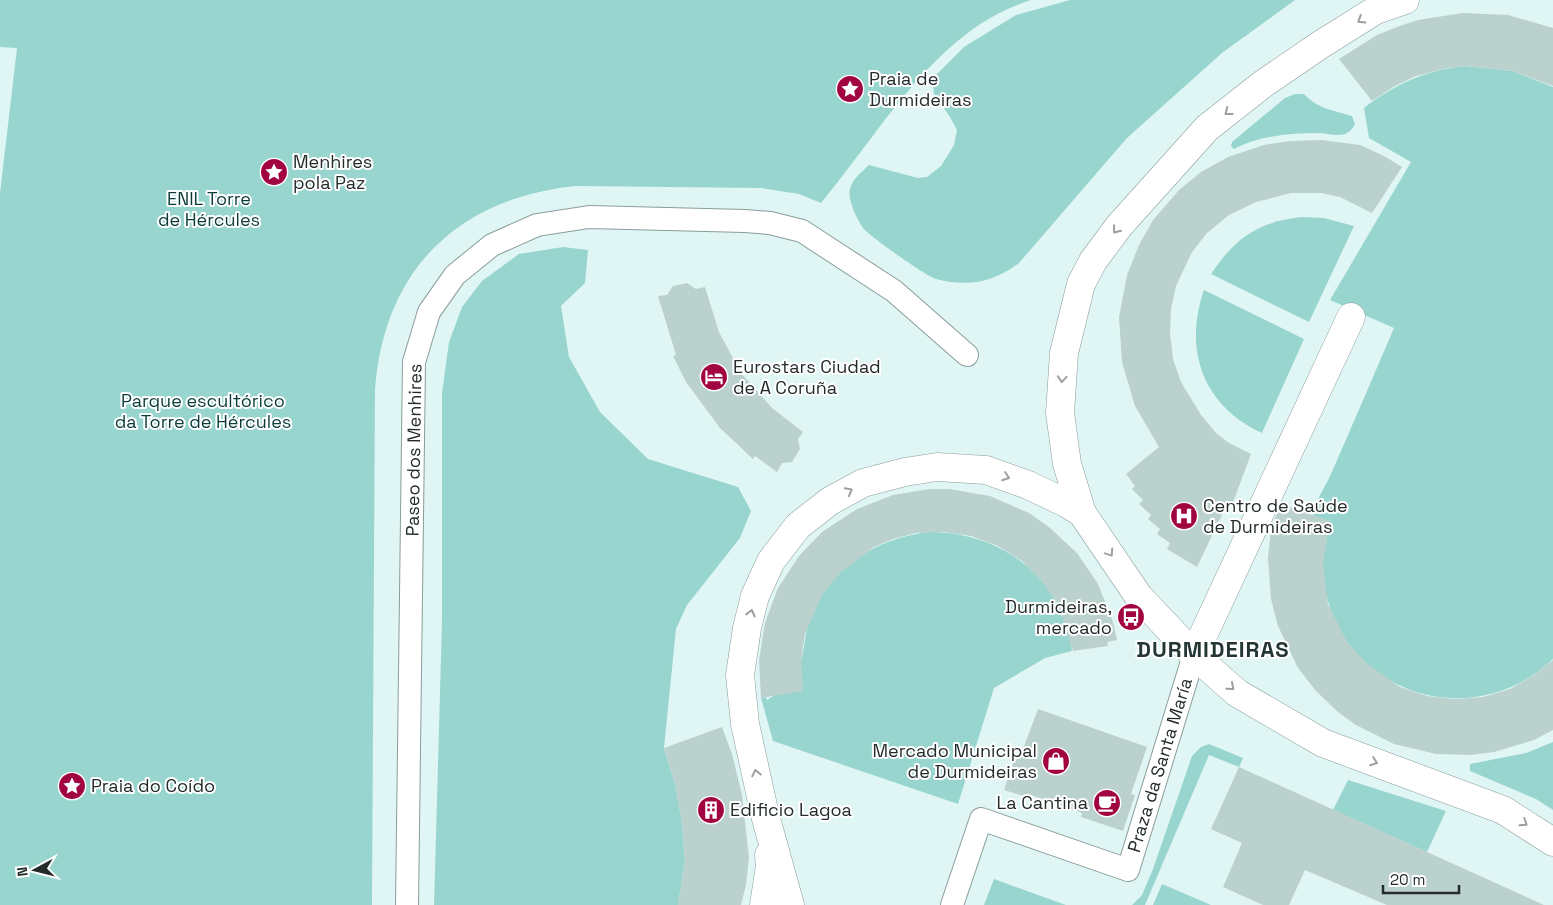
<svg xmlns="http://www.w3.org/2000/svg" width="1553" height="905" viewBox="0 0 1553 905" font-family="'Space Grotesk',sans-serif">
  <rect width="100%" height="100%" fill="#e0f6f4"/>
  <g fill="#99d5cf">
    <path d="M 0,0 L 1031,0 C 935,30 882,131 821,203 L 799,194 L 761,188 L 576,186 C 457,198 384,270 375,390 L 372,905 L 0,905 L 0,193 L 17,48 L 0,47 Z"/>
    <path d="M 1070,0 L 1295,0 L 1222,53 L 1127,138 L 1019,263 C 993,283 967,287 936,279 C 927,277 868,235 863,228 C 857,219 847,199 850,189 C 852,179 863,171 869,165 L 918,178 L 927,177 L 941,166 L 954,145 L 957,130 L 950,117 L 934,94 L 932,79 L 964,47 L 1016,15 Z"/>
    <path d="M 1465,66 L 1513,71 L 1553,87 L 1553,659 C 1493,717 1397,710 1347,642 C 1329,617 1324,587 1319,557 C 1317,544 1312,528 1313,516 C 1313,505 1326,485 1331,474 C 1352,426 1373,377 1394,328 L 1330,300 L 1411,162 L 1369,138 L 1364,108 C 1395,84 1426,70 1465,66 Z"/>
    <path d="M 1295,94 L 1304,94 C 1318,109 1333,110 1352,116 L 1355,124 C 1352,129 1350,132 1345,134 C 1337,137 1326,133 1318,133 C 1290,133 1259,136 1234,149 L 1231,146 L 1232,142 L 1285,98 Z"/>
    <path d="M 1303,217 L 1324,218 L 1354,226 L 1309,322 L 1211,274 C 1235,238 1259,221 1303,217 Z"/>
    <path d="M 563,247 L 588,250 L 585,283 L 561,306 L 569,357 L 600,412 L 648,459 L 738,487 L 751,511 L 740,538 L 687,605 L 676,629 L 664,748 L 675,784 L 682,822 L 685,861 L 678,905 L 434,905 L 442,621 L 442,393 L 449,342 L 462,307 L 482,281 L 519,254 Z"/>
    <path d="M 1204,290 L 1304,339 L 1262,433 C 1203,406 1183,350 1204,290 Z"/>
    <path d="M 929,532 C 1001,532 1063,577 1072,651 L 1045,658 L 994,688 L 958,804 L 773,741 L 761,698 L 766,697 L 767,700 C 780,693 794,676 800,663 C 804,655 805,633 809,621 C 828,569 875,538 929,532 Z"/>
    <path d="M 1553,742 L 1553,810 L 1536,799 L 1470,771 L 1470,764 L 1526,753 Z"/>
    <path d="M 1209,744 L 1243,758 L 1239,767 L 1209,755 L 1145,905 L 1132,905 L 1142,895 L 1153,869 L 1192,756 L 1201,747 Z"/>
    <path d="M 1348,780 L 1446,811 L 1427,852 L 1333,810 Z"/>
    <path d="M 994,879 L 1066,905 L 984,905 Z"/>
    <path d="M 1162,884 L 1211,905 L 1153,905 Z"/>
  </g>
  <g fill="#bbd1ce">
    <path d="M 1463,13 L 1508,15 L 1553,28 L 1553,86 L 1513,71 L 1465,66 L 1448,68 L 1416,76 L 1395,86 L 1372,101 L 1339,59 L 1377,35 L 1397,27 L 1418,20 Z"/>
    <path d="M 1321,140 L 1360,145 L 1384,156 L 1402,167 L 1372,213 L 1340,197 L 1321,193 L 1291,193 L 1256,202 L 1229,215 L 1207,233 L 1192,252 L 1176,286 L 1171,309 L 1170,333 L 1173,359 L 1181,382 L 1201,415 L 1216,433 L 1229,443 L 1251,454 L 1232,505 L 1228,502 L 1197,567 L 1167,549 L 1170,543 L 1157,534 L 1160,529 L 1148,519 L 1151,515 L 1139,504 L 1143,500 L 1132,489 L 1135,486 L 1126,474 L 1159,447 L 1135,406 L 1122,362 L 1119,317 L 1127,275 L 1139,245 L 1153,220 L 1179,190 L 1201,172 L 1228,157 L 1264,145 L 1290,141 Z"/>
    <path d="M 687,283 L 696,289 L 705,287 L 719,332 L 741,373 L 772,408 L 803,432 L 798,439 L 800,449 L 792,462 L 782,463 L 777,472 L 755,456 L 753,459 L 720,428 L 686,382 L 673,356 L 676,355 L 658,296 L 667,295 L 673,286 Z"/>
    <path d="M 929,489 L 949,489 L 990,496 L 1029,513 L 1049,527 L 1077,553 L 1098,584 L 1113,622 L 1117,640 L 1107,642 L 1108,646 L 1073,651 L 1058,605 L 1042,581 L 1022,561 L 998,546 L 971,536 L 943,532 L 916,533 L 893,539 L 874,547 L 840,573 L 822,595 L 805,634 L 801,662 L 803,691 L 761,698 L 759,660 L 765,623 L 778,588 L 799,556 L 822,532 L 857,509 L 893,495 Z"/>
    <path d="M 1281,504 L 1330,521 L 1323,563 L 1328,604 L 1347,642 L 1366,663 L 1400,687 L 1427,696 L 1455,699 L 1483,697 L 1510,689 L 1534,675 L 1553,660 L 1553,730 L 1534,740 L 1494,752 L 1470,755 L 1436,754 L 1394,744 L 1356,725 L 1338,712 L 1316,691 L 1298,668 L 1278,626 L 1271,599 L 1268,558 L 1271,529 Z"/>
    <path d="M 1038,709 L 1147,747 L 1131,794 L 1135,795 L 1123,831 L 1081,817 L 1082,813 L 1028,794 L 1027,797 L 1004,790 L 1016,755 L 1020,757 Z"/>
    <path d="M 722,727 L 732,754 L 742,795 L 749,858 L 746,885 L 741,905 L 678,905 L 685,861 L 682,822 L 675,784 L 664,748 Z"/>
    <path d="M 1239,767 L 1427,852 L 1544,905 L 1387,905 L 1305,870 L 1289,905 L 1263,905 L 1223,887 L 1242,843 L 1211,829 Z"/>
  </g>
  <g fill="none" stroke-linecap="round" stroke-linejoin="round">
    <g stroke="#899d9b" stroke-width="24">
      <g id="pedestrian">
        <path d="M 407,905 L 414,362 L 429,312 L 455,275 L 492,245 L 537,225 L 589,217 L 745,221 L 770,223 L 802,231 L 894,291 L 967,355"/>
        <path d="M 952,905 L 981,819 L 1128,870 L 1194,655"/>
      </g>
    </g>
    <g stroke="#899d9b" stroke-width="29">
      <g id="minor">
        <path d="M 1082,513 L 1067,464 L 1060,413 L 1064,353 L 1081,284 L 1093,261 L 1119,226 L 1207,128 L 1263,84 L 1320,45 L 1376,10 L 1405,0"/>
        <path d="M 1194,655 L 1351,317"/>
        <path d="M 764,905 L 770,866 L 769,855"/>
        <path d="M 790,905 L 765,815 L 745,724 L 740,675 L 747,628 L 755,596 L 771,561 L 798,526 L 830,501 L 863,483 L 905,472 L 937,467 L 986,470 L 1028,485 L 1066,503 L 1082,513 L 1139,597 L 1194,655 L 1237,693 L 1323,743 L 1503,810 L 1553,842"/>
      </g>
    </g>
    <use href="#pedestrian" stroke="#fff" stroke-width="22"/>
    <use href="#minor" stroke="#fff" stroke-width="28"/>
  </g>
  <defs><path id="oneway-chevron" d="M-2-3.5L2.5 0L-2 3.5" fill="none" stroke-width="1.6" stroke-linecap="round" stroke-linejoin="round" transform="scale(1.25)"/></defs>
  <g stroke="#9ca0a0">
    <use href="#oneway-chevron" transform="translate(1361 20) rotate(148)"/>
    <use href="#oneway-chevron" transform="translate(1228 112) rotate(142)"/>
    <use href="#oneway-chevron" transform="translate(1116 230) rotate(128)"/>
    <use href="#oneway-chevron" transform="translate(1062 379) rotate(94)"/>
    <use href="#oneway-chevron" transform="translate(1006 477) rotate(20)"/>
    <use href="#oneway-chevron" transform="translate(849 491) rotate(-28)"/>
    <use href="#oneway-chevron" transform="translate(1110 553) rotate(56)"/>
    <use href="#oneway-chevron" transform="translate(751 613) rotate(-76)"/>
    <use href="#oneway-chevron" transform="translate(1231 687) rotate(41)"/>
    <use href="#oneway-chevron" transform="translate(1374 762) rotate(20)"/>
    <use href="#oneway-chevron" transform="translate(756 773) rotate(-102)"/>
    <use href="#oneway-chevron" transform="translate(1524 823) rotate(33)"/>
  </g>
  <defs>
    <g id="sight-disc" transform="scale(1.4375)"><circle r="9.5" fill="#a10441" stroke="#fff"/><path d="M0-6L1.8-2.2L6-1.7L2.9 1.2L3.7 5.4L0 3.3L-3.7 5.4L-2.9 1.2L-6-1.7L-1.8-2.2Z" fill="#fff"/></g>
    <g id="hotel-disc" transform="scale(1.4375)"><circle r="9.5" fill="#a10441" stroke="#fff"/><path d="M-6-4.5h1.5V1H6V5H4.5V3h-9V5H-6ZM-4 0a1.8 1.8 0 1 1 3.6 0ZM.5 0V-2.5h3Q6-2.5 6 0Z" fill="#fff"/></g>
    <g id="hospital-disc" transform="scale(1.4375)"><circle r="9.5" fill="#a10441" stroke="#fff"/><path d="M-5-5h3v3.5h4V-5h3V5h-3V1.5h-4V5h-3Z" fill="#fff"/></g>
    <g id="bus-disc" transform="scale(1.4375)"><circle r="9.5" fill="#a10441" stroke="#fff"/><path d="M-5-6H5V4H4V6H2V4H-2V6H-4V4H-5ZM-3.5-4V0h7V-4ZM-3.5 1.2v1.5H-2V1.2ZM2 1.2v1.5H3.5V1.2Z" fill="#fff"/></g>
    <g id="shop-disc" transform="scale(1.4375)"><circle r="9.5" fill="#a10441" stroke="#fff"/><path d="M-5-2.5h2.3a2.7 3.5 0 0 1 5.4 0H5L5.5 6h-11ZM-1.5-2.5h3a1.5 2.3 0 0 0-3 0Z" fill="#fff"/></g>
    <g id="cafe-disc" transform="scale(1.4375)"><circle r="9.5" fill="#a10441" stroke="#fff"/><path d="M-5.5-4.5H6V0H3Q3 3.5 0 3.5H-2.5Q-5.5 3.5-5.5 0ZM3-3.2v2h1.7v-2ZM-6 4.5H4V6H-6Z" fill="#fff"/></g>
    <g id="building-disc" transform="scale(1.4375)"><circle r="9.5" fill="#a10441" stroke="#fff"/><path d="M-4-6H4V6H1V3H-1V6H-4ZM-2.5-4.3h1.7v1.8h-1.7ZM.8-4.3h1.7v1.8H.8ZM-2.5-1h1.7V.8h-1.7ZM.8-1h1.7V.8H.8Z" fill="#fff"/></g>
  </defs>
  <g fill-rule="evenodd">
    <use href="#sight-disc" x="850" y="89"/>
    <use href="#sight-disc" x="274" y="172"/>
    <use href="#hotel-disc" x="714" y="377"/>
    <use href="#hospital-disc" x="1184" y="516"/>
    <use href="#bus-disc" x="1131" y="617"/>
    <use href="#shop-disc" x="1056" y="761"/>
    <use href="#sight-disc" x="72" y="786"/>
    <use href="#cafe-disc" x="1107" y="803"/>
    <use href="#building-disc" x="711" y="810"/>
  </g>
  <g text-anchor="middle" stroke-width="4" stroke-linejoin="round" paint-order="stroke">
    <g font-size="18" fill="#232c2b" stroke="#fff" text-anchor="start">
      <text x="869" y="85">Praia de<tspan x="869" dy="21">Durmideiras</tspan></text>
      <text x="293" y="168">Menhires<tspan x="293" dy="21">pola Paz</tspan></text>
      <text x="733" y="373">Eurostars Ciudad<tspan x="733" dy="21">de A Coruña</tspan></text>
      <text x="1203" y="512">Centro de Saúde<tspan x="1203" dy="21">de Durmideiras</tspan></text>
      <text x="1112" y="613" text-anchor="end">Durmideiras,<tspan x="1112" dy="21">mercado</tspan></text>
      <text x="1037" y="757" text-anchor="end">Mercado Municipal<tspan x="1037" dy="21">de Durmideiras</tspan></text>
      <text x="91" y="792">Praia do Coído</text>
      <text x="1088" y="809" text-anchor="end">La Cantina</text>
      <text x="730" y="816">Edificio Lagoa</text>
    </g>
    <g font-size="18" fill="#0b3c3a" stroke="#fff">
      <text x="209" y="205">ENIL Torre<tspan x="209" dy="21">de Hércules</tspan></text>
      <text x="203" y="407">Parque escultórico<tspan x="203" dy="21">da Torre de Hércules</tspan></text>
    </g>
    <g font-size="18" fill="#232c2b" stroke="#fff">
      <text transform="translate(414 450) rotate(-89)" y="6">Paseo dos Menhires</text>
      <text transform="translate(1160 765) rotate(-73)" y="6">Praza da Santa María</text>
    </g>
    <g font-size="22" font-weight="bold" letter-spacing="1" fill="#243634" stroke="#fff">
      <text x="1213" y="657">DURMIDEIRAS</text>
    </g>
  </g>
  <g transform="translate(35 870) rotate(263)" stroke="#ffffff" stroke-width="4" paint-order="stroke">
  <path d="M0-4L9 19L0 12L-9 19Z" fill="#232c2b"/>
  <text y="-8" font-size="14" font-weight="bold" text-anchor="middle" fill="#232c2b">N</text>
  </g>
  <path d="M1383 885v8h76v-8" fill="none" stroke="#232c2b" stroke-width="2.5"/>
  <text x="1390" y="885" font-size="15" fill="#232c2b" stroke="#ffffff" stroke-width="4" paint-order="stroke">20 m</text>
</svg>
